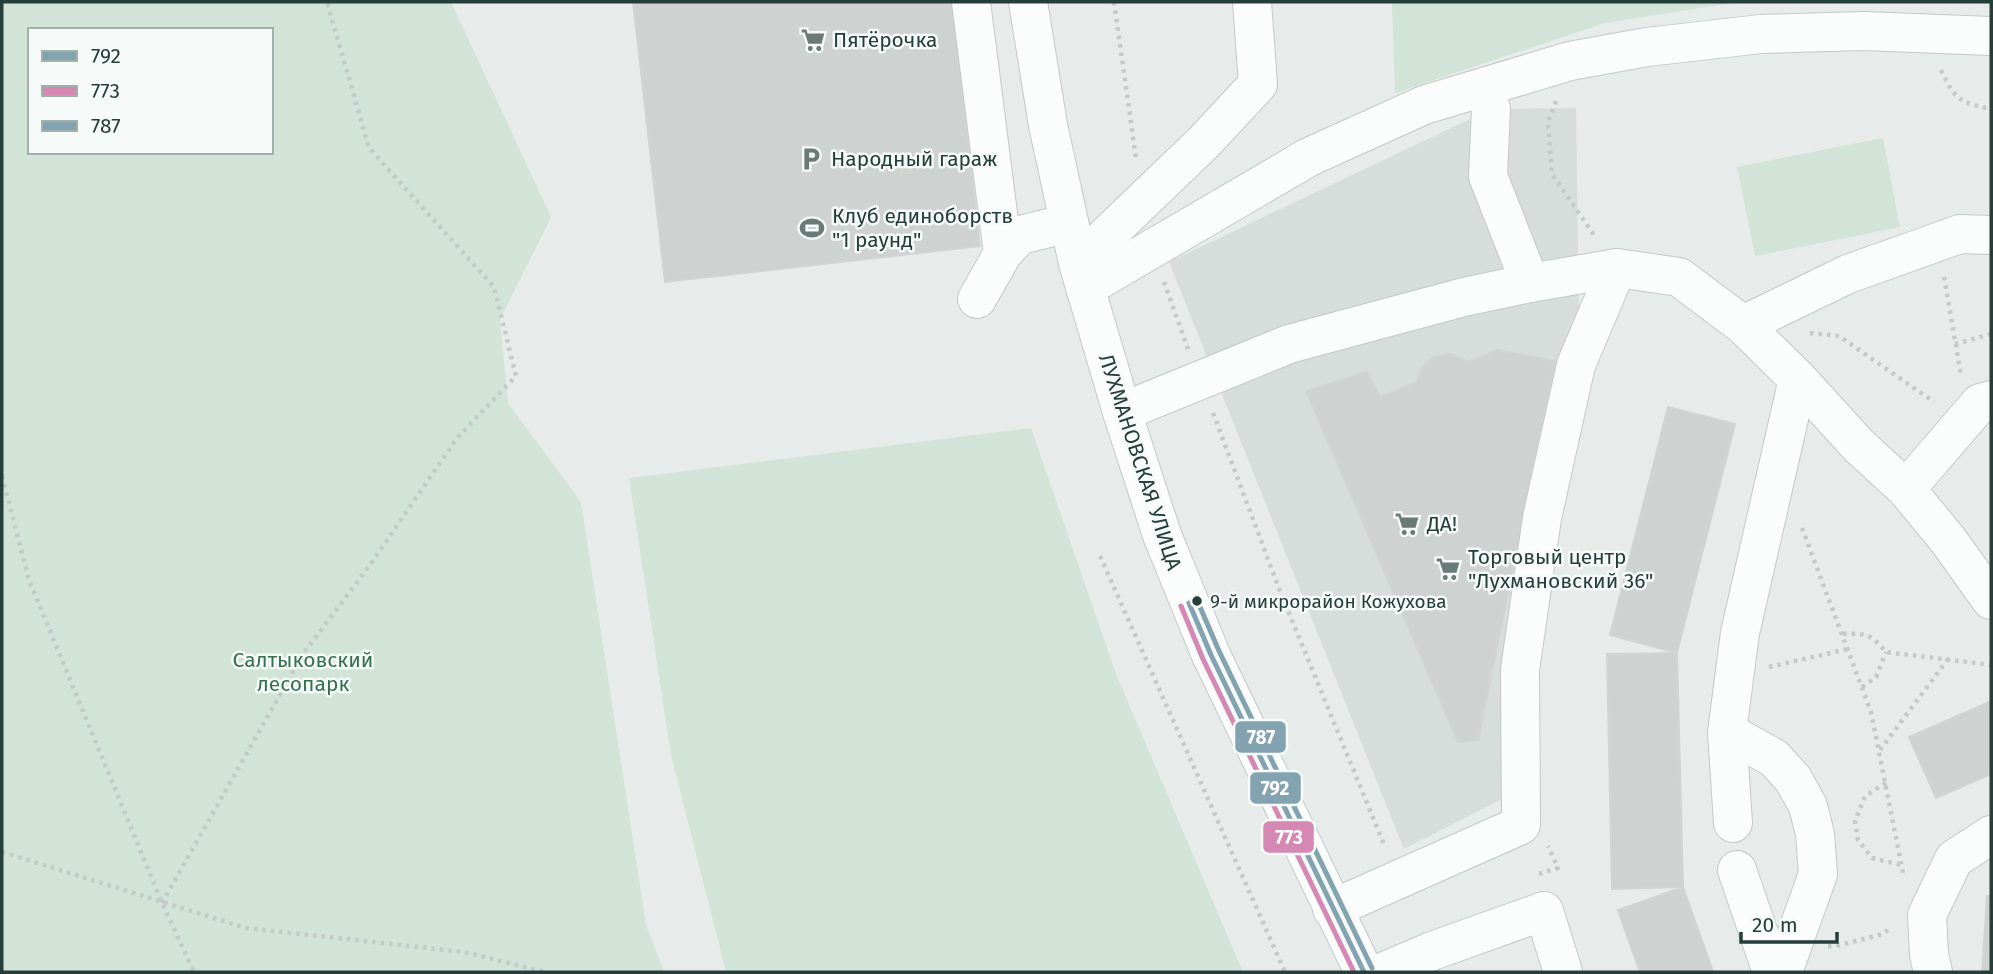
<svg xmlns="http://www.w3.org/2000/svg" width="1993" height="974" viewBox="0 0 1993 974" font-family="'Fira Sans',sans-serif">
  <rect width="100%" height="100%" fill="#e7ecea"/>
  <path fill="#d6ddda" d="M 1576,108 L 1579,319 L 1502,799 L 1404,849 L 1169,262 L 1491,109 Z"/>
  <g fill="#d2e3d8" fill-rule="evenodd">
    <path d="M 2,2 L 451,2 L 551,217 L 500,320 L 508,403 L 581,502 L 646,925 L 664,972 L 2,972 ZM 30,30 L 271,30 L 271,152 L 30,152 Z"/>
    <path d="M 1392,2 L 1739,2 L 1605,23 L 1395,93 Z"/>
    <path d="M 1883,138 L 1900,227 L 1755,256 L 1737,167 Z"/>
    <path d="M 1031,428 L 1116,674 L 1243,972 L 726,972 L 671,755 L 629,478 Z"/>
  </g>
  <g fill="#ced3d1" stroke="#d0d5d3" stroke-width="2">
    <path d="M 633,2 L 952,2 L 980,246 L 665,282 Z"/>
    <path d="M 1497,350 L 1555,361 L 1478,740 L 1458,742 L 1306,391 L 1367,372 L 1380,397 L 1417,382 L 1422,367 L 1435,356 L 1452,354 L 1468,362 Z"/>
    <path d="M 1668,407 L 1735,424 L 1677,653 L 1610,635 Z"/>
    <path d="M 1677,653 L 1683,887 L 1612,889 L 1607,654 Z"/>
    <path d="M 1989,702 L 1991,707 L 1991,774 L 1936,798 L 1909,737 Z"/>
    <path d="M 1683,887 L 1713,972 L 1640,972 L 1618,910 Z"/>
    <path d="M 1987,896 L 1991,896 L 1991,972 L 1982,972 Z"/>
  </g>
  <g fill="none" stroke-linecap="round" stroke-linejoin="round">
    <g stroke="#c4c9c7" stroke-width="40">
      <g id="minor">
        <path d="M 971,2 L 1003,253"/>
        <path d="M 1028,2 L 1048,125 L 1078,263 L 1122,412 L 1162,535 L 1211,655 L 1364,972"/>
        <path d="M 1484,87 L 1491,109 L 1488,176 L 1530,283"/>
        <path d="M 1078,263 L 1204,142 L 1258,84 L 1252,2"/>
        <path d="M 1085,288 L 1309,157 L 1424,105 L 1570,61 L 1647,47 L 1761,34 L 1863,31 L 1991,36"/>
        <path d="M 977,299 L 1003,253 L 1020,235 L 1069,223"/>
        <path d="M 1743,325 L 1848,274 L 1960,234 L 1991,235"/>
        <path d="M 1122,412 L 1289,344 L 1464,297 L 1530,283 L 1617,268 L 1679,277 L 1743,325 L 1798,379 L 1859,446 L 1906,489 L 1948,540 L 1991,600"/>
        <path d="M 1906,489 L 1980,403 L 1991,400"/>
        <path d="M 1727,732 L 1774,758 L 1793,779 L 1808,806 L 1815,834 L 1818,874 L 1783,972"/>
        <path d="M 1733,823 L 1727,732 L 1740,633 L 1798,379"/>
        <path d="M 1737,870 L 1772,972"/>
        <path d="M 1332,909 L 1521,825 L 1520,670 L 1542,518 L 1576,365 L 1617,268"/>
        <path d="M 1383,972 L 1432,951 L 1544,911 L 1563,972"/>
        <path d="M 1933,972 L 1929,955 L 1927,915 L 1954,859 L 1991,835"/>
      </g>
    </g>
    <g stroke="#c3cbc9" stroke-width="4.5" stroke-dasharray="3.5 5" stroke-linecap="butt">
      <path d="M 1114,2 L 1136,158"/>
      <path d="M 1941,70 C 1955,100 1959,102 1991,109"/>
      <path d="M 1556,101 L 1548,122 L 1552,174 L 1596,238"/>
      <path d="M 1944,277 L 1961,375"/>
      <path d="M 1164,282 L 1188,349"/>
      <path d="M 1810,333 L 1839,336 L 1934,402"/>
      <path d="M 1955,344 L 1991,334"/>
      <path d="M 1213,413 L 1280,591 L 1385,847"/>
      <path d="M 2,476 L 29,580 L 162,903 L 194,972"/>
      <path d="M 1802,528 L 1871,712 L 1904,878"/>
      <path d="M 1100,556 L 1285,972"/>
      <path d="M 1843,634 C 1865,633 1871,634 1886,652 L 1991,665"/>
      <path d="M 1769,667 L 1848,649"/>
      <path d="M 1862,687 L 1876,677 L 1886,652"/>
      <path d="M 1880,750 L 1948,659"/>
      <path d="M 1886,783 L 1865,796 L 1855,821 L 1858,840 L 1872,858 L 1902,865"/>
      <path d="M 2,852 L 246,928 L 464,952 L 546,972"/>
      <path d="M 1539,874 L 1558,868 L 1548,846"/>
      <path d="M 162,903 L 303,654 L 370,565 L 457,438 L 516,376 L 494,287 L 369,148 L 327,2"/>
      <path d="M 1828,946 L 1836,946 L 1883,934 L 1892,927"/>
    </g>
    <use href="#minor" stroke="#fbfcfc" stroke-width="38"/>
    <g stroke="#f6faf8" stroke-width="10">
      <path id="bus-1" d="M 1189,603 L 1211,655 L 1364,972"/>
    </g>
    <g stroke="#f6faf8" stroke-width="10">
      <path id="bus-2" d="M 1181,606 L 1203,659 L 1354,972"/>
    </g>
    <g stroke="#f6faf8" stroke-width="10">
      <path id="bus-3" d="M 1197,600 L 1219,651 L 1372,968"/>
    </g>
    <use href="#bus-1" stroke="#84a3b0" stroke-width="5"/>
    <use href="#bus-2" stroke="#d488b3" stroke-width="5"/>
    <use href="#bus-3" stroke="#84a3b0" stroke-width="5"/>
  </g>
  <defs>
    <g id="supermarket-bare" transform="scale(1.89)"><path d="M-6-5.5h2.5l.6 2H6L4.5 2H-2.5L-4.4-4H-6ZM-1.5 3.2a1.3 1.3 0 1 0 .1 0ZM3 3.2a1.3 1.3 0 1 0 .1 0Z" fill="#6a7b77" stroke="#f6faf8" stroke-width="2.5" paint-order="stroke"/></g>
    <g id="parking-bare" transform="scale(1.89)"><path d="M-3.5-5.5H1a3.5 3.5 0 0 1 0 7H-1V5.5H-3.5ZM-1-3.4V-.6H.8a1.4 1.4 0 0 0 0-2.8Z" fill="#6a7b77" stroke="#f6faf8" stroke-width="2.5" paint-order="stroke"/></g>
    <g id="stadium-bare" transform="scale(1.89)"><path d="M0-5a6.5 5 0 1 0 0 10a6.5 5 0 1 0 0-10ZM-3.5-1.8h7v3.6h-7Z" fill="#6a7b77" stroke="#f6faf8" stroke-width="2.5" paint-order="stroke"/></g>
  </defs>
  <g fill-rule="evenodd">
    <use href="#supermarket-bare" x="813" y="40"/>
    <use href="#parking-bare" x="811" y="159"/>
    <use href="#stadium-bare" x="812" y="228"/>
    <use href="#supermarket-bare" x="1407" y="524"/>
    <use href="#supermarket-bare" x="1448" y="569"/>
  </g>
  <circle fill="#263e39" stroke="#f6faf8" stroke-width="2.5" cx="1197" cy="601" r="6"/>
  <g text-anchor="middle" stroke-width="5" stroke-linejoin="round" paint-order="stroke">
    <g font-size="19" fill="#263e39" stroke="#f6faf8" text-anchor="start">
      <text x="1210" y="608">9-й микрорайон Кожухова</text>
    </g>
    <g font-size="21" fill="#263e39" stroke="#f6faf8" text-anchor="start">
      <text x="833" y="47">Пятёрочка</text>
      <text x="831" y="166">Народный гараж</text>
      <text x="832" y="223">Клуб единоборств<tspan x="832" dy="24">"1 раунд"</tspan></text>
      <text x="1427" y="531">ДА!</text>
      <text x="1468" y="564">Торговый центр<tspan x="1468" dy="24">"Лухмановский 36"</tspan></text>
    </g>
    <g font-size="21" fill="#263e39" stroke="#f6faf8">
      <text transform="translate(1140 462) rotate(72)" y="7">ЛУХМАНОВСКАЯ УЛИЦА</text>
    </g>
    <g font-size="21" fill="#35714f" stroke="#f6faf8">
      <text x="303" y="667">Салтыковский<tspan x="303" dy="24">лесопарк</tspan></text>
    </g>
  </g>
  <g stroke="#f6faf8" stroke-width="2.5">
    <rect x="1234" y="720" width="53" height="34" rx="7" fill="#84a3b0"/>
    <rect x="1249" y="771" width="53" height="34" rx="7" fill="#84a3b0"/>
    <rect x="1262" y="820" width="53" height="34" rx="7" fill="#d488b3"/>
  </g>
  <g font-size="19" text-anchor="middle" font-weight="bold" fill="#fff">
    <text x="1261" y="744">787</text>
    <text x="1275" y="795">792</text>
    <text x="1289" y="844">773</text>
  </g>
  <rect width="1993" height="974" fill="none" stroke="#263e39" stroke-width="7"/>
  <rect x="28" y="28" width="245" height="126" fill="#f6faf8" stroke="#a3afac" stroke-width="2"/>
  <rect x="42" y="51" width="35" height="10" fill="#84a3b0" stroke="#a3afac" stroke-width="2"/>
  <text x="91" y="63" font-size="21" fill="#263e39">792</text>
  <rect x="42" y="86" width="35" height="10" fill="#d488b3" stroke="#a3afac" stroke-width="2"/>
  <text x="91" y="98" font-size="21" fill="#263e39">773</text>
  <rect x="42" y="121" width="35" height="10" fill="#84a3b0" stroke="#a3afac" stroke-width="2"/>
  <text x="91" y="133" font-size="21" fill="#263e39">787</text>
  <path d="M1741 932v10h96v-10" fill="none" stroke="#263e39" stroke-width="3.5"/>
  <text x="1752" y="932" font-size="21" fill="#263e39" stroke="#f6faf8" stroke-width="5" paint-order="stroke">20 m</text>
</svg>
